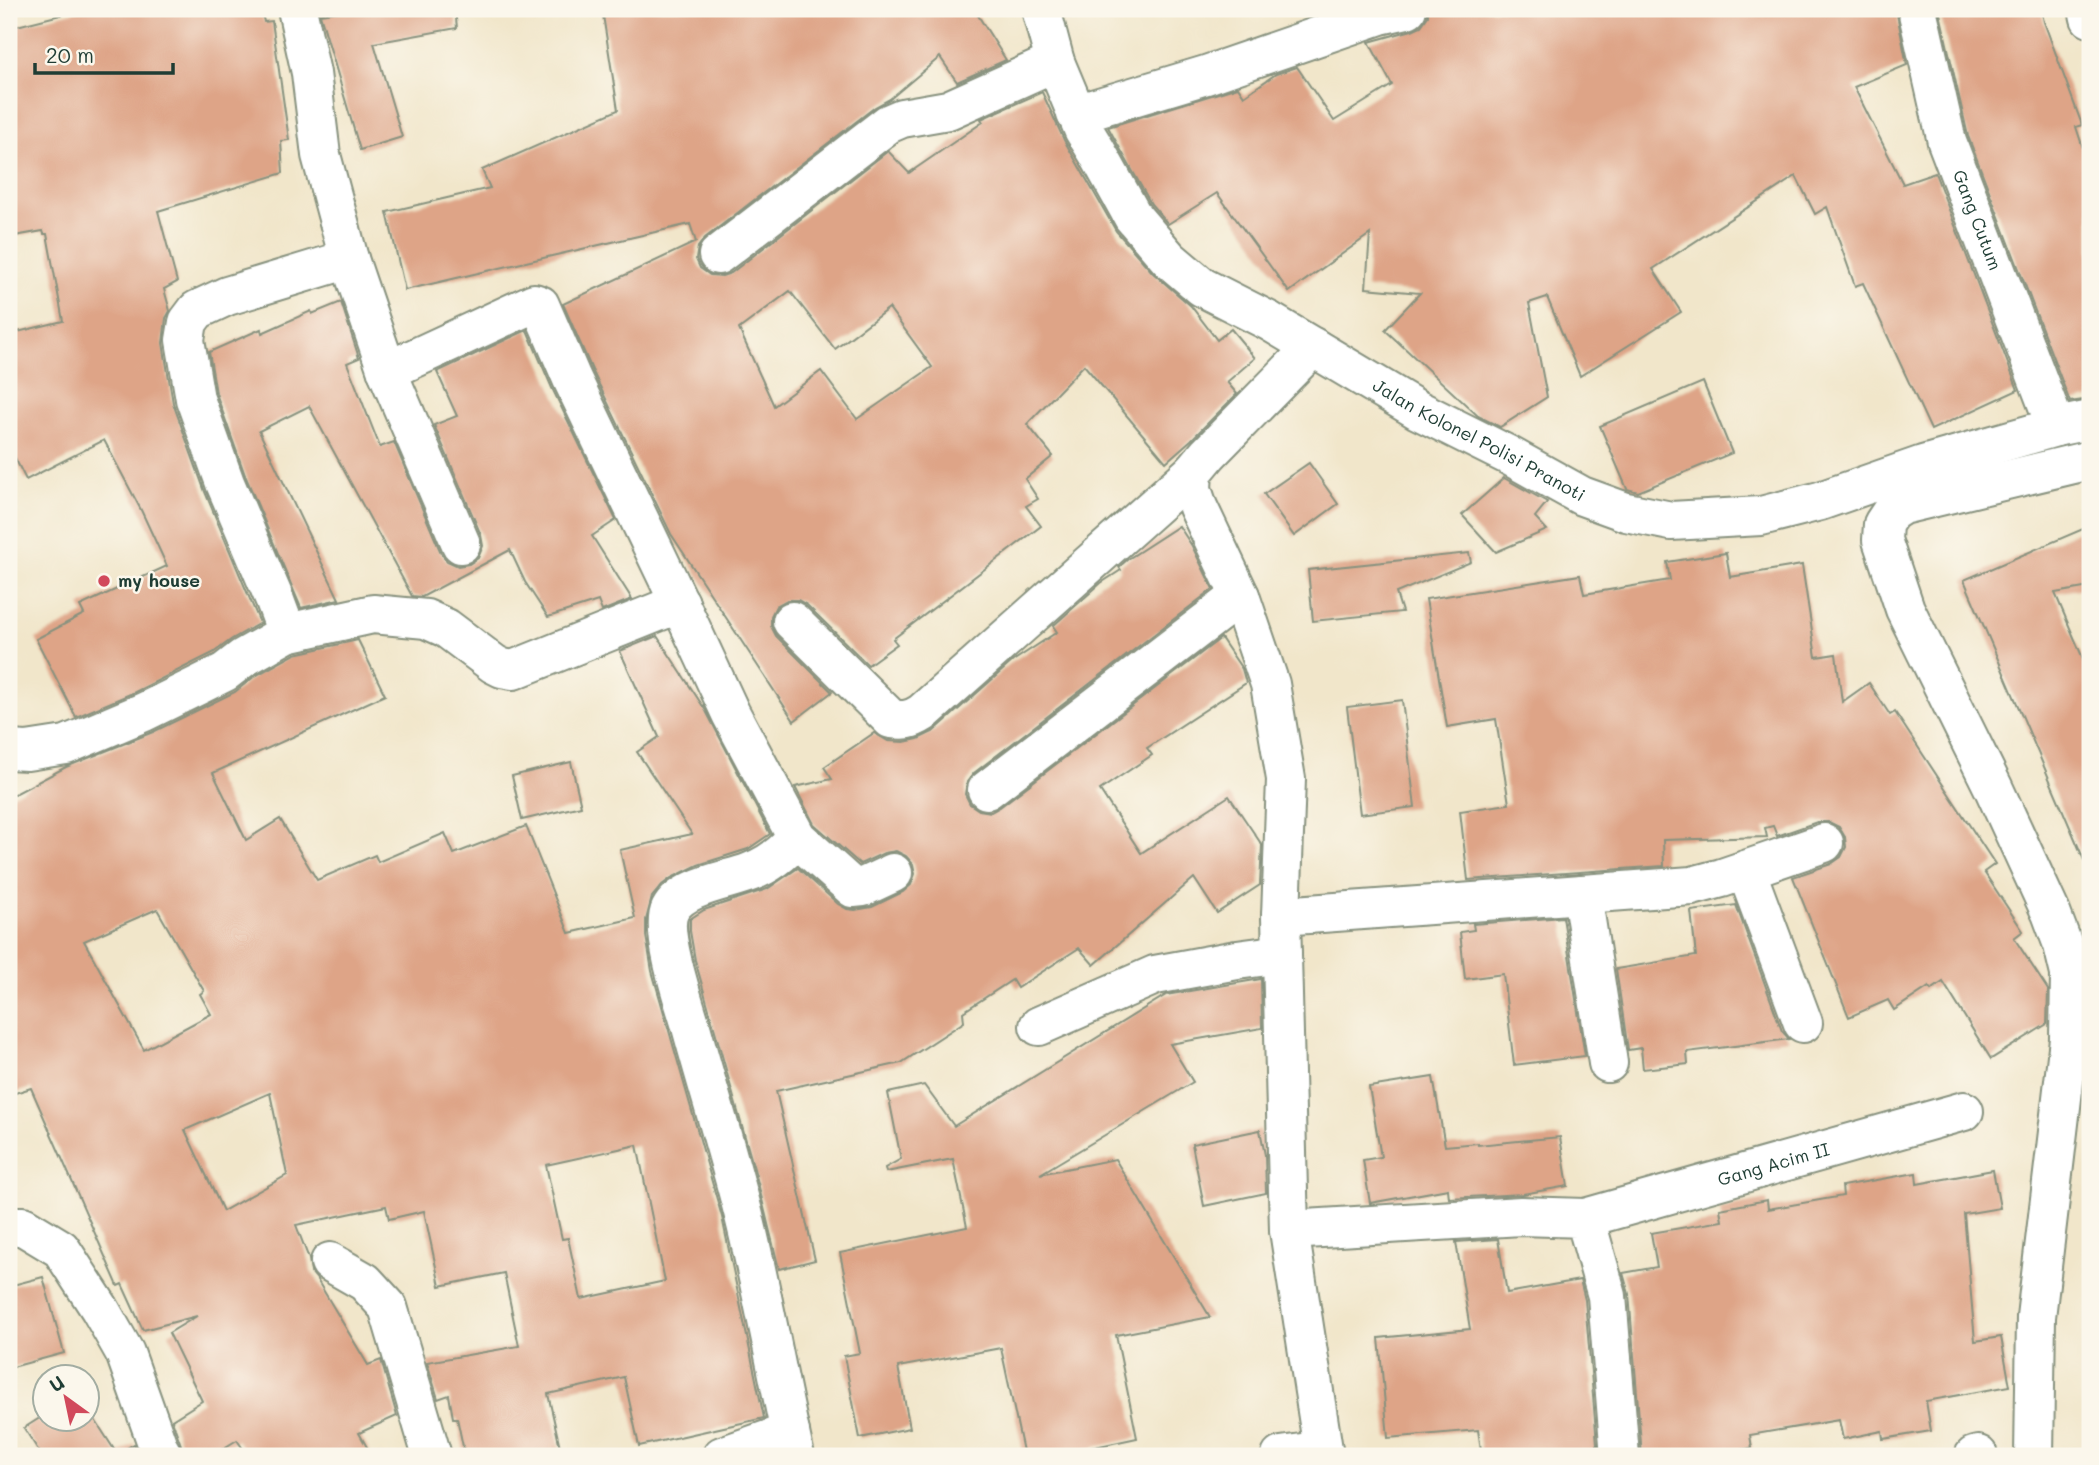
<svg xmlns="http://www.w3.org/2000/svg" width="2099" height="1465" viewBox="0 0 2099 1465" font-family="Mali,sans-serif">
  <rect width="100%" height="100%" fill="#fbf7ec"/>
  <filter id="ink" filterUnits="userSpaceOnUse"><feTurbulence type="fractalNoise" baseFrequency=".0143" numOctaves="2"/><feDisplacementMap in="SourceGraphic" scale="14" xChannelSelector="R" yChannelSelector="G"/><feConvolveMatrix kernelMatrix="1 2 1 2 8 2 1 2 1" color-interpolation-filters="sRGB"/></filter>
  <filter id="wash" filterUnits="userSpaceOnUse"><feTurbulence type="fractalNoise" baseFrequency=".00686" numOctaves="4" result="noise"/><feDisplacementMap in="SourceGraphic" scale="28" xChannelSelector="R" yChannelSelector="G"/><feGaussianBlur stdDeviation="1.57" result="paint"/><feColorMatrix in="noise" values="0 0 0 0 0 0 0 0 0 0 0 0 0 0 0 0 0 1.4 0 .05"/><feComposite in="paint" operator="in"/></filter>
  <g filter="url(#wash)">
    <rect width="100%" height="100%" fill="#f1e6ca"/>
    <g id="blocks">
      <g fill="#dea487" fill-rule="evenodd">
        <path d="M 84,9 L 261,9 L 264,22 L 272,21 L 289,140 L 281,141 L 283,173 L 158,211 L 177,282 L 164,289 L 170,311 L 166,318 L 163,343 L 173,403 L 205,492 L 260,623 L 232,639 L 213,653 L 135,692 L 76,717 L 36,639 L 84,614 L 80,606 L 167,566 L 141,510 L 104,440 L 26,480 L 9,446 L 9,334 L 63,321 L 47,234 L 44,234 L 43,231 L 9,237 L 9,28 Z"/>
        <path d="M 354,9 L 455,9 L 457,28 L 374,43 L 402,137 L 360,150 L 320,14 Z"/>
        <path d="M 602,9 L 974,9 L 1006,60 L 957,82 L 940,57 L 890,99 L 875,107 L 705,238 L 698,247 L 696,259 L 700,268 L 710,275 L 722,276 L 731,273 L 888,151 L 909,173 L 983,122 L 981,119 L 1042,92 L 1064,140 L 1116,231 L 1153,273 L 1191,306 L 1217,340 L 1231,329 L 1255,358 L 1227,382 L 1237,394 L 1191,440 L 1166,462 L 1084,365 L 1027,424 L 1053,456 L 1025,479 L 1038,499 L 1026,506 L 1041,526 L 893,639 L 897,644 L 868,665 L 807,605 L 798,600 L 787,600 L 776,606 L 771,616 L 771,626 L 776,636 L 832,692 L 794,721 L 671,534 L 592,370 L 563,304 L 696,242 L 690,224 L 405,290 L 387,212 L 490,188 L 482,170 L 618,110 ZM 790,291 L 835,349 L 889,308 L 932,367 L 857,419 L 821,371 L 774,406 L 739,329 Z"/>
        <path d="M 1428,9 L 1896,9 L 1907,65 L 1854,87 L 1903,184 L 1935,173 L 2018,390 L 1931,430 L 1863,283 L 1855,286 L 1827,207 L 1815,214 L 1796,176 L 1653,269 L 1681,312 L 1580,376 L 1547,297 L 1529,303 L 1547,397 L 1500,427 L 1478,416 L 1385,330 L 1420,293 L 1366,288 L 1370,234 L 1289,292 L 1217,193 L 1168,224 L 1151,204 L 1108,127 L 1238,87 L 1244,96 L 1276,74 L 1297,67 L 1334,121 L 1392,85 L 1369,42 L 1412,30 L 1421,26 L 1428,16 Z"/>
        <path d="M 1939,9 L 2041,9 L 2044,22 L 2082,125 L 2076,127 L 2090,169 L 2090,399 L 2070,402 L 1968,136 Z"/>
        <path d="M 341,302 L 359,358 L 347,363 L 380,447 L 394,442 L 441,553 L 447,561 L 458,566 L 469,564 L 478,558 L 483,546 L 481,535 L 434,425 L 457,416 L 437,372 L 527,330 L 552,388 L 616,520 L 592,536 L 632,599 L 602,611 L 598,601 L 548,617 L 525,582 L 510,550 L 422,597 L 412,596 L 309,406 L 259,431 L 339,599 L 301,608 L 245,475 L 216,393 L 209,352 L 261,329 L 262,333 L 311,311 L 312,314 Z"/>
        <path d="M 1703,382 L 1732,453 L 1638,492 L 1627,489 L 1600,426 Z"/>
        <path d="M 1309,463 L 1338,504 L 1294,536 L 1264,494 Z"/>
        <path d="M 1504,478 L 1547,502 L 1535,517 L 1547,530 L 1496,552 L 1462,515 Z"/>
        <path d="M 1179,526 L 1192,546 L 1213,589 L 974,773 L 967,782 L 965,794 L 970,804 L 979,810 L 991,812 L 1000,807 L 1221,638 L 1242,669 L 1246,683 L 1147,748 L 1152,755 L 1100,790 L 1141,853 L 1229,796 L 1262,845 L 1260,885 L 1217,913 L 1194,878 L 1094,965 L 1079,948 L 1017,988 L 1012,980 L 963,1012 L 964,1022 L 901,1063 L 776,1091 L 815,1260 L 779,1269 L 758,1183 L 695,960 L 690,931 L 690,919 L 704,910 L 767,889 L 798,868 L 838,904 L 847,909 L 855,910 L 872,907 L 903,892 L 911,885 L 915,874 L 913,864 L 906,856 L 896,851 L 884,853 L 860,864 L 814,824 L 795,787 L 832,779 L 824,767 L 874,733 L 888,741 L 904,742 L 918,739 L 933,732 L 1013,661 L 1057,632 L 1053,626 L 1101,583 L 1121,570 L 1119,567 L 1128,559 Z"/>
        <path d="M 2090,526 L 2090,587 L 2055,593 L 2090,675 L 2090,874 L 1964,580 Z"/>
        <path d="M 1469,553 L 1471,562 L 1396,593 L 1402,612 L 1313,621 L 1308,570 Z"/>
        <path d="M 1726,553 L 1730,577 L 1802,565 L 1816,657 L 1836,654 L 1842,702 L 1869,683 L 1890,715 L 1895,712 L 1995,864 L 1984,872 L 2023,931 L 2014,938 L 2048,990 L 2047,1024 L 1991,1059 L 1943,982 L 1931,990 L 1929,987 L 1894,1010 L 1888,1000 L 1849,1017 L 1793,877 L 1831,864 L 1841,857 L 1846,847 L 1845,837 L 1839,827 L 1829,822 L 1817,822 L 1777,836 L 1773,826 L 1765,828 L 1767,837 L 1663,840 L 1664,866 L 1468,880 L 1460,811 L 1509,804 L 1496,719 L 1447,727 L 1426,599 L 1580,575 L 1584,594 L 1670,580 L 1667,562 Z"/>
        <path d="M 657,636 L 706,711 L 770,834 L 748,849 L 698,865 L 671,878 L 662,885 L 652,897 L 646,920 L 646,936 L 652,971 L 722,1217 L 764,1418 L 639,1446 L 624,1377 L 548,1394 L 562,1456 L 465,1456 L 457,1418 L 453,1418 L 449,1395 L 438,1399 L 427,1362 L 519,1346 L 504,1273 L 440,1286 L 424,1211 L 389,1219 L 386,1206 L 296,1225 L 309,1259 L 311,1272 L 316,1278 L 368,1365 L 381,1360 L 397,1416 L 359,1433 L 372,1456 L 248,1456 L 237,1440 L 211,1456 L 185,1456 L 172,1420 L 202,1401 L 169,1333 L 197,1316 L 143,1330 L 122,1284 L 118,1286 L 31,1088 L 9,1095 L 9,797 L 66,767 L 153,732 L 235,692 L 255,676 L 295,654 L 358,640 L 385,695 L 213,773 L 246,840 L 280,819 L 317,880 L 375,855 L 378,862 L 445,833 L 454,854 L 526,826 L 569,933 L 635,918 L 620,850 L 692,834 L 637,752 L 659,737 L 620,651 ZM 157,909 L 204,991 L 200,994 L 211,1014 L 144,1050 L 84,941 ZM 270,1093 L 287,1175 L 223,1211 L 185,1130 ZM 637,1145 L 665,1281 L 581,1299 L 568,1238 L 562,1239 L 546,1165 Z"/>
        <path d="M 1402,700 L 1415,807 L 1360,814 L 1347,707 Z"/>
        <path d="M 571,762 L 581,806 L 522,820 L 512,776 Z"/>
        <path d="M 1736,905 L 1782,1031 L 1789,1039 L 1687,1052 L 1688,1064 L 1643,1069 L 1641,1048 L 1628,1050 L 1616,969 L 1696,956 L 1691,911 Z"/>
        <path d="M 1563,917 L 1585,1056 L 1514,1065 L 1503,974 L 1465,979 L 1460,932 L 1474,930 L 1473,924 Z"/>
        <path d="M 1261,979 L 1262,1028 L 1170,1044 L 1193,1082 L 1040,1174 L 1115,1159 L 1210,1317 L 1116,1335 L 1137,1438 L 1053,1456 L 1024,1456 L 1001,1348 L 898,1367 L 910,1428 L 860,1438 L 844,1356 L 860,1353 L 840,1253 L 967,1227 L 953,1159 L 886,1172 L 885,1168 L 901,1159 L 888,1093 L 924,1085 L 954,1126 L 1166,995 Z"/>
        <path d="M 1433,1077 L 1445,1146 L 1478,1143 L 1478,1145 L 1560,1137 L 1568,1186 L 1523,1194 L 1449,1198 L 1448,1189 L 1370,1203 L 1363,1160 L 1381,1157 L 1369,1087 Z"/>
        <path d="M 1260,1130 L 1265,1155 L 1266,1193 L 1204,1206 L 1192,1144 Z"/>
        <path d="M 1993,1170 L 2000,1208 L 1964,1214 L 1975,1341 L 2001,1337 L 2010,1386 L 1926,1401 L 1931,1431 L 1883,1439 L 1882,1431 L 1843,1439 L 1839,1420 L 1750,1435 L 1752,1448 L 1704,1456 L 1642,1456 L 1629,1294 L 1623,1273 L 1657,1267 L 1651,1233 L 1722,1221 L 1720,1209 L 1767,1200 L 1768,1209 L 1843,1196 L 1842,1186 L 1916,1173 L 1917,1184 Z"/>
        <path d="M 1498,1239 L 1507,1293 L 1580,1280 L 1585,1300 L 1598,1456 L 1482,1456 L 1478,1430 L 1388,1438 L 1379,1338 L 1470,1329 L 1456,1242 Z"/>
        <path d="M 43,1277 L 64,1353 L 9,1368 L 9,1286 Z"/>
        <path d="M 88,1409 L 117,1454 L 134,1444 L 138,1456 L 42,1456 L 24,1428 L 46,1414 L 46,1419 L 88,1419 Z"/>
      </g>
    </g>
  </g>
  <g filter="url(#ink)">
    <use href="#blocks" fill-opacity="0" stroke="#88927f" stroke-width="2"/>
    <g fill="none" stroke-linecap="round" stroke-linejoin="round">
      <g stroke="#88927f" stroke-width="42">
        <g id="minor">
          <path d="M 297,9 L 311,73 L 321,155 L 349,259 L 387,371 L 461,544"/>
          <path id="s1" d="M 1041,9 L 1055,62 L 1083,129 L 1097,152 L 1133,217 L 1169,259 L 1202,287 L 1269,321 L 1418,410 L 1508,455 L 1582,496 L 1626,512 L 1671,521 L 1761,516 L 1820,501 L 1923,465 L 2056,427 L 2090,420"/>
          <path id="s2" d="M 1917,9 L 1947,142 L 2056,427"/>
          <path d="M 2088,9 L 2090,18"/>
          <path d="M 1076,114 L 1206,75 L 1380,15 L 1407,9"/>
          <path d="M 718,255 L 888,124 L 902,118 L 948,110 L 1055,62"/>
          <path d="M 1313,347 L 1208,454 L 1193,472 L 1192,489 L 1198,507 L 1240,596 L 1270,684 L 1286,779 L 1281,916 L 1289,1230 L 1324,1456"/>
          <path d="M 387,371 L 534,303 L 540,305 L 572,379 L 678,600 L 731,714 L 797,838 L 853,888 L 863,887 L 893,873"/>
          <path d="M 792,621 L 891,719 C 904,721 911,720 922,713 L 1193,472"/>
          <path d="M 287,633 L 274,598 L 225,483 L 195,399 L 185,340 L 188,322 L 197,310 L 227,296 L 349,259"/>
          <path d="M 9,750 L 27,751 L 66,745 L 144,712 L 199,685 L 225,672 L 243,658 L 287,633 L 373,614 L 426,619 L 446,628 L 494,664 L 502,668 L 513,670 L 680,603"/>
          <path d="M 987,790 L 1240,596"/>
          <path d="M 1746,870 L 1803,1023"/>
          <path d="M 1582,894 L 1608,1063"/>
          <path d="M 1281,916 L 1692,886 L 1722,878 L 1824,843"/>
          <path d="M 1039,1026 L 1155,975 L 1237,960 L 1282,954"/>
          <path id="s3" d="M 1585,1218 L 1964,1111"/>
          <path d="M 9,1226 L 23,1226 L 61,1249 L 100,1309 L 125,1353 L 159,1449 L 163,1456"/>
          <path d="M 1289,1230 L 1521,1216 L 1585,1218 L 1607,1296 L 1620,1456"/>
          <path d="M 330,1262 L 365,1282 L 388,1307 L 432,1456"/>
          <path d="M 722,1456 L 790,1432"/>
          <path d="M 795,1456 C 777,1375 763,1293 743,1212 C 727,1149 707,1086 690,1023 C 683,1000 660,930 670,910 C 682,886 728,881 750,872 C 769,865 784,853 797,838"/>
          <path d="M 1281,1456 L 1323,1450"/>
          <path d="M 1974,1456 L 1978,1455"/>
          <path d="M 2034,1456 L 2036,1317 L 2069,1039 L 2070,974 L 2063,945 L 2051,913 L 1993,787 L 1905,609 L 1882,540 L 1883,524 L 1891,512 L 1902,505 L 2090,460"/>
        </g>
      </g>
      <use href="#minor" stroke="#fff" stroke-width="38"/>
    </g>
  </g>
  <circle fill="#d1495b" stroke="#fbf7ec" stroke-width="2.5" cx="104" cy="581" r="7"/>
  <g text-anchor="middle" stroke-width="5" stroke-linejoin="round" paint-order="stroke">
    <g font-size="18" fill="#1f3d34" stroke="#fbf7ec">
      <text dy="6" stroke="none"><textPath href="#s2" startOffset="220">Gang Cutum</textPath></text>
      <text dy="6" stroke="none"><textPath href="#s1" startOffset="644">Jalan Kolonel Polisi Pranoti</textPath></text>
      <text dy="6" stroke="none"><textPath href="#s3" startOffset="196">Gang Acim II</textPath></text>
    </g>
    <g font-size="18" font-weight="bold" fill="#1f3d34" stroke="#fbf7ec" text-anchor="start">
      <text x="118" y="587">my house</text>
    </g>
  </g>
  <rect width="2099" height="1465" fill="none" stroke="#fbf7ec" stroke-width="35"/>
  <g transform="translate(66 1398) rotate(327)"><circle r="33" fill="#fbf7ec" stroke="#a3ada2" stroke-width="2"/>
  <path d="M0-5L12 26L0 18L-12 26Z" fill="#d1495b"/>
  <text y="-10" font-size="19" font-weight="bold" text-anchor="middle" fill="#1f3d34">U</text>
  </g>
  <path d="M35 63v10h138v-10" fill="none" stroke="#1f3d34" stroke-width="3.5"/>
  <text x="46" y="63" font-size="21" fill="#1f3d34" stroke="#fbf7ec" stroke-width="5" paint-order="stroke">20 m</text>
</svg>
